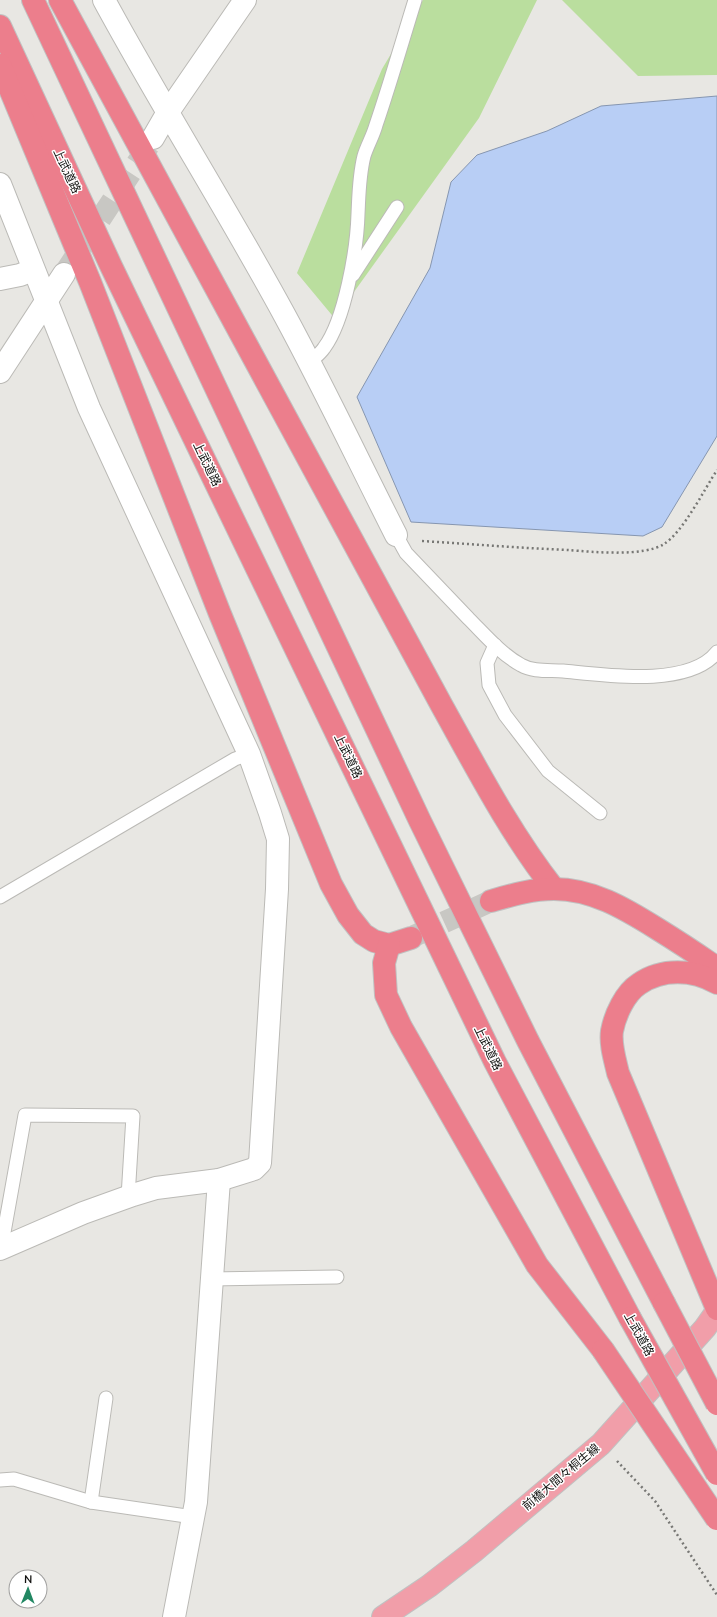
<svg xmlns="http://www.w3.org/2000/svg" width="717" height="1617" viewBox="0 0 717 1617" font-family="'Nunito Sans','Noto Sans JP',sans-serif">
  <rect width="100%" height="100%" fill="#e8e7e3"/>
  <g fill="#bade9e">
    <path d="M 423,0 L 537,0 L 479,118 L 341,310 L 336,320 L 297,273 L 382,69 Z"/>
    <path d="M 562,0 L 717,0 L 717,75 L 638,76 Z"/>
  </g>
  <path fill="#b8cef5" stroke="#8696b0" d="M 717,96 L 717,436 L 662,527 L 643,536 L 411,522 L 357,397 L 430,268 L 451,182 L 477,155 L 547,131 L 601,106 Z"/>
  <g fill="none" stroke-linecap="round" stroke-linejoin="round">
    <path stroke="#c8c7c3" stroke-width="22" stroke-dasharray="22 11" stroke-linecap="butt" d="M 64,274 L 153,139"/>
    <path stroke="#c8c7c3" stroke-width="22" stroke-dasharray="22 11" stroke-linecap="butt" d="M 414,936 L 491,901"/>
    <g stroke="#bbbab6" stroke-width="15">
      <g id="service">
        <path d="M 353,275 L 397,207"/>
        <path d="M 309,363 C 314,358 320,354 324,348 C 345,320 357,249 358,214 C 359,194 359,176 364,156 C 367,146 373,136 376,125 C 390,84 402,42 415,0"/>
        <path d="M 396,535 L 406,553 C 427,575 448,597 469,619 C 485,635 501,654 521,665 C 533,672 549,670 563,671 C 604,675 689,688 717,652"/>
        <path d="M 495,645 L 487,663 L 489,685 L 505,715 L 548,771 L 600,813"/>
        <path d="M 0,897 L 235,759 L 249,754"/>
        <path d="M 1,1249 L 25,1115 L 133,1116 L 128,1197"/>
        <path d="M 211,1279 L 337,1277"/>
        <path d="M 0,1480 L 14,1479 L 91,1502 L 193,1517"/>
        <path d="M 91,1502 L 106,1398"/>
      </g>
    </g>
    <g stroke="#bbbab6" stroke-width="24">
      <g id="minor">
        <path d="M 104,0 C 162,107 227,209 285,316 C 324,388 359,462 396,535"/>
        <path d="M 153,138 L 168,112 L 245,0"/>
        <path d="M 0,184 L 89,408 L 249,754 L 270,813 L 278,839 L 277,889 L 260,1163 L 254,1169 L 219,1180 L 156,1188 L 133,1195 L 83,1213 L 0,1249"/>
        <path d="M 0,279 L 20,275 L 33,270"/>
        <path d="M 0,372 L 64,274"/>
        <path d="M 174,1617 L 196,1502 L 219,1180"/>
      </g>
    </g>
    <g stroke="#c1c1c1" stroke-width="24">
      <path id="primary" d="M 383,1617 L 429,1586 L 474,1551 L 601,1444 L 705,1328 L 717,1311"/>
    </g>
    <g stroke="#c1c1c1" stroke-width="24">
      <g id="trunk">
        <path d="M 33,0 L 420,821 L 528,1041 L 664,1303"/>
        <path d="M 60,0 L 442,706 C 477,769 510,833 554,889"/>
        <path d="M 0,26 L 111,266 L 495,1062 L 630,1318"/>
        <path d="M 0,65 L 90,282 L 220,614 L 331,884 L 348,915 L 363,934 L 374,941 L 389,945 L 411,938"/>
        <path d="M 491,901 C 512,895 532,889 554,889 C 592,889 624,908 656,928 C 677,941 697,954 717,968"/>
        <path d="M 389,945 L 384,963 L 386,995 L 401,1027 L 537,1265 L 603,1350"/>
        <path d="M 717,983 C 693,969 662,968 639,984 C 625,993 615,1015 612,1031 C 610,1044 615,1060 618,1073 L 717,1309"/>
      </g>
    </g>
    <g stroke="#777774" stroke-width="2.5" stroke-dasharray="2 3" stroke-linecap="butt">
      <path d="M 422,541 C 471,544 519,548 568,550 C 593,552 644,557 664,544 C 683,532 704,490 717,470"/>
      <path d="M 617,1461 L 655,1501 L 717,1595"/>
    </g>
    <use href="#service" stroke="#fff" stroke-width="13"/>
    <use href="#minor" stroke="#fff" stroke-width="22"/>
    <use href="#primary" stroke="#f19ea9" stroke-width="22"/>
    <use href="#trunk" stroke="#ec7e8c" stroke-width="22"/>
    <g stroke="#c1c1c1" stroke-width="24" stroke-linecap="butt">
      <g id="trunk-bridge">
        <path d="M 664,1303 L 717,1404"/>
        <path d="M 630,1318 L 717,1474"/>
        <path d="M 603,1350 L 717,1519"/>
      </g>
    </g>
    <use href="#trunk-bridge" stroke="#ec7e8c" stroke-width="22"/>
  </g>
  <g text-anchor="middle" stroke-width="3" stroke-linejoin="round" paint-order="stroke">
    <g font-size="12" fill="#121210" stroke="#fff">
      <text transform="translate(67 171) rotate(65)" y="4">上武道路</text>
      <text transform="translate(207 464) rotate(64)" y="4">上武道路</text>
      <text transform="translate(348 756) rotate(64)" y="4">上武道路</text>
      <text transform="translate(488 1048) rotate(64)" y="4">上武道路</text>
      <text transform="translate(639 1334) rotate(61)" y="4">上武道路</text>
      <text transform="translate(561 1477) rotate(-40)" y="4">前橋大間々桐生線</text>
    </g>
  </g>
  <g transform="translate(28 1589) rotate(1)"><circle r="19" fill="#ffffff" stroke="#a0a09f"/>
  <path d="M0-3L7 15L0 10L-7 15Z" fill="#218762"/>
  <text y="-6" font-size="11" font-weight="bold" text-anchor="middle" fill="#121210">N</text>
  </g>
</svg>
